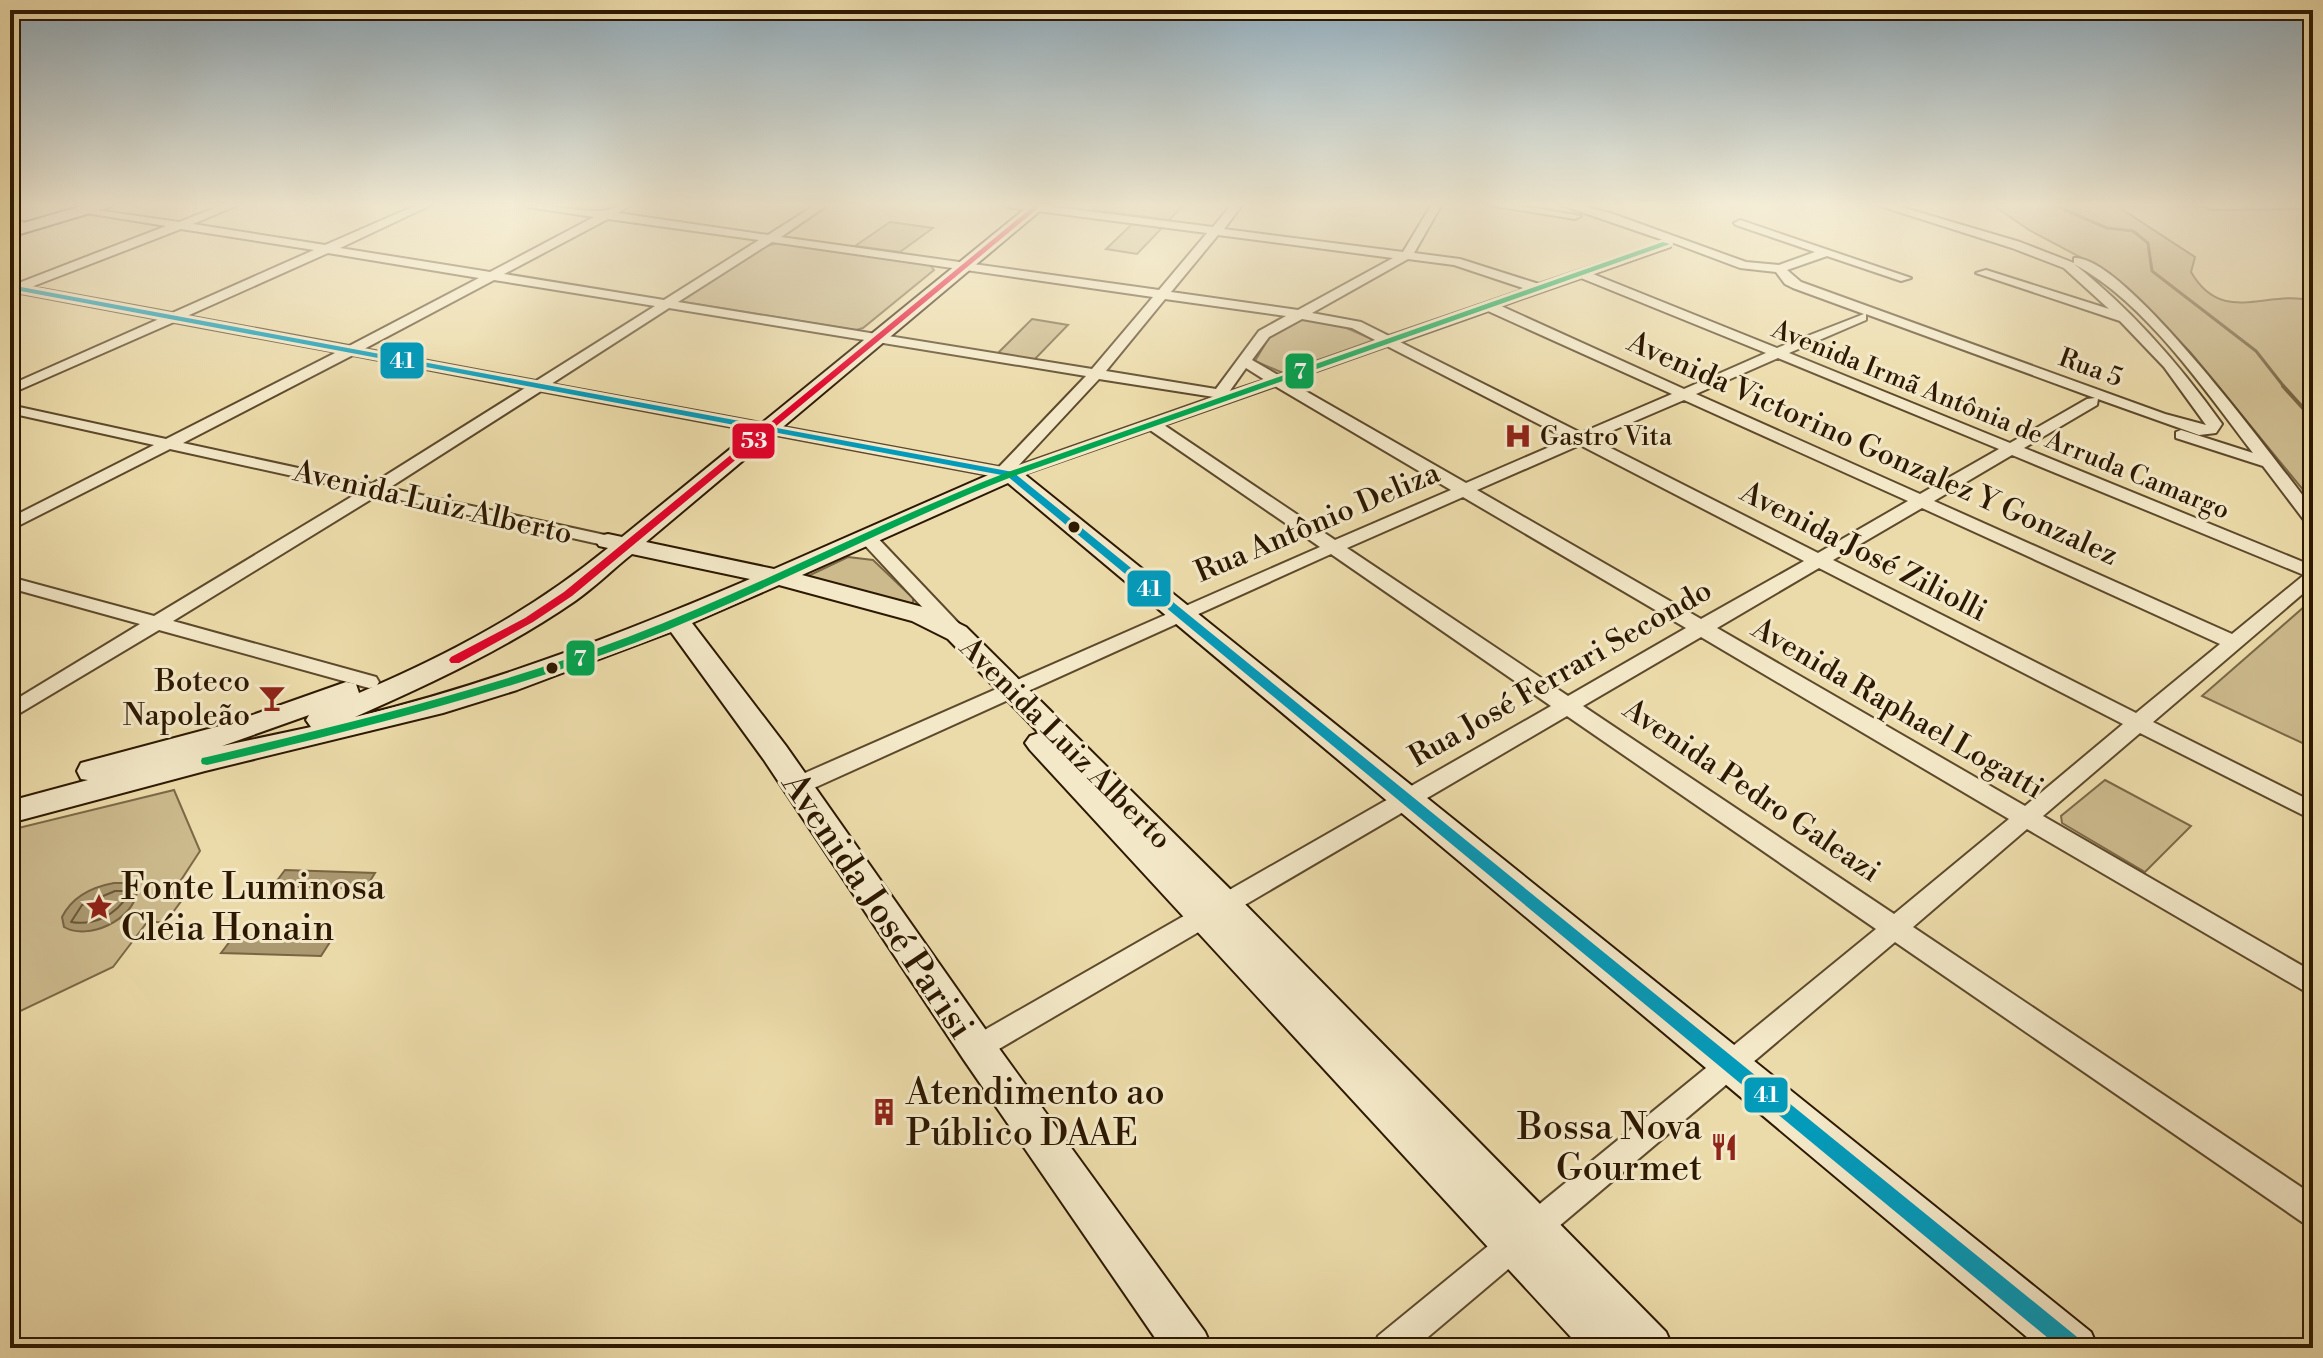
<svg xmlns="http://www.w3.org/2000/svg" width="2323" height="1358" viewBox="0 0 2323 1358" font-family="'Libre Bodoni',serif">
  <rect width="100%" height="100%" fill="#ecdbaa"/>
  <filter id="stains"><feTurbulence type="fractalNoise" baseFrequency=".0025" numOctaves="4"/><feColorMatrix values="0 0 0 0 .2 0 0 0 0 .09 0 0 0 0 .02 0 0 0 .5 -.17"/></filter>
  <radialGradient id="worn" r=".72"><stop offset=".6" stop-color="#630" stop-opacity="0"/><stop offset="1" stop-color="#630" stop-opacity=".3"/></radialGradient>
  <g fill="#ccba8d" stroke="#7c6947" stroke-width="2">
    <path d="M 1100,204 L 1185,204 L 1169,220 L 1093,210 Z"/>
    <path d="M 1991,204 L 2204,204 L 2207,207 L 2117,206 L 2195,257 L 2191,272 C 2223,327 2267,288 2313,301 L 2313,502 L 2190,352 L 2110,273 L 2029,230 Z"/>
    <path d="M 890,222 L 933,228 L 900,252 L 855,246 Z"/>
    <path d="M 1132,224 L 1162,228 L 1137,254 L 1106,249 Z"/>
    <path d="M 779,243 L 930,265 L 934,270 L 863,328 L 856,330 L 683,302 L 683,299 L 766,246 Z"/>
    <path d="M 1032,319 L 1068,325 L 1034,360 L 998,353 Z"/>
    <path d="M 1300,319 L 1342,326 L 1374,340 L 1283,373 L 1255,361 L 1270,336 Z"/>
    <path d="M 848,557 L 873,560 L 913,598 L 913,602 L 908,605 L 811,580 L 808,576 Z"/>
    <path d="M 2313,599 L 2313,748 L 2202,696 Z"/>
    <path d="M 2105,780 L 2191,826 L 2145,872 L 2062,823 L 2061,816 Z"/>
    <path d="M 174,790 L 200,851 L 172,894 L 182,900 L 165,923 L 148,921 L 113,967 L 10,1016 L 10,830 Z"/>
  </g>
  <g fill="#ab9971" stroke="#796544" stroke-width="2">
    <path d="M 285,870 L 375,873 L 365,889 L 273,886 Z"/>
    <path d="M 114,883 L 126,883 L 137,892 C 133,920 88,941 64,927 L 62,917 C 72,897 92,887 114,883 Z"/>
    <path d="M 234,936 L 332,939 L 321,956 L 221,953 Z"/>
  </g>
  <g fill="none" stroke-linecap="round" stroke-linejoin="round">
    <path stroke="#6c5839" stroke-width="2" d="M 115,891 L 124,891 L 128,895 C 116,915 94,926 71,922 L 82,905 Z"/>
    <path stroke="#796544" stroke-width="3" d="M 2051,204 L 2107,228 L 2133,231 L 2148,243 L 2152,271 L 2256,351 L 2285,388"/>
    <path stroke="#796544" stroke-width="4" d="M 2283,386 L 2313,419"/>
    <g stroke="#5d492b" stroke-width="4">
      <g id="street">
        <path d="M 225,204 L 240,204 L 193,224 L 325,245 L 419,204 L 433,204 L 340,248 L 490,272 L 594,217 L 528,207 L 523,204 C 549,204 575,212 601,211 C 612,211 619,204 632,204 L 618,213 L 768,235 L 817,204 L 829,204 L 781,237 L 1159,290 L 1207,233 L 1007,207 L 1001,204 L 1030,204 L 1213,227 L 1232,204 L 1243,204 L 1224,229 L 1403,252 L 1432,204 L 1442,204 L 1414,253 L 1460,259 L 1539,284 L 1666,241 L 1558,204 L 1575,204 L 1613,214 L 1746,262 L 1779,265 L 1815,252 L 1736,225 L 1734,223 L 1740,220 L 1911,278 L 1901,281 L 1827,256 L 1787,270 L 1801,282 L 2165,414 L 2206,425 L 2164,367 L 2120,321 L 1976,273 L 1986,270 L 2109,309 L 2064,268 L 2012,248 L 1874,204 L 1891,204 L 2020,242 L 2074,263 L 2074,258 C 2124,253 2279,465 2313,509 L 2313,525 L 2307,524 L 2263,466 L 2176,438 L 2176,432 L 2181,430 L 2253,453 C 2204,389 2145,302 2074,264 C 2131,309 2180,365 2222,424 L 2216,433 L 2199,435 L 2098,399 L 2097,405 L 2024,448 L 2313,566 L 2313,585 L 2153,722 L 2313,802 L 2313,820 L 2140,733 L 2043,816 L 2313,972 L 2313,996 L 2027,829 L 1913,927 L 2313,1195 L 2313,1226 L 2302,1222 L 1895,942 L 1415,1348 L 1374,1348 L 1378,1336 L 1876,929 L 1567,716 L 987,1056 L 977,1060 L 967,1056 L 964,1048 L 967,1040 L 1551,706 L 1331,554 L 805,792 L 789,792 L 786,786 L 789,780 L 1320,547 L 1150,430 L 1010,479 L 541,391 L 389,488 L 614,537 L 617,541 L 614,545 L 608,546 L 378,495 L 173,621 L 376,677 L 379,682 L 376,687 L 369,688 L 159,630 L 10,719 L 10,703 L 140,624 L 10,588 L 10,577 L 154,616 L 361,491 L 170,449 L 10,530 L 10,518 L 154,445 L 10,413 L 10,405 L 166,439 L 337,352 L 174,322 L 10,394 L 10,385 L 159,319 L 10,291 L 10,283 L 16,284 L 166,226 L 86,213 L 80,210 L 82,208 L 179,222 ZM 608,219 L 759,240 L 664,300 L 504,274 ZM 181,229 L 314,250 L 172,313 L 31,287 ZM 1218,235 L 1393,258 L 1298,310 L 1171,292 ZM 772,242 L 1153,297 L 1092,369 L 678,302 ZM 1671,242 L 1740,268 L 1776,272 L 1785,284 L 1793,288 L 1864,314 L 1777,348 L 1593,274 L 1670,247 ZM 328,253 L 479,278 L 349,346 L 187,316 ZM 1408,259 L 1454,265 L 1526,289 L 1389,336 L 1361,322 L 1312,313 ZM 1581,278 L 1766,353 L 1684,389 L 1501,306 ZM 494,280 L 655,306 L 536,381 L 364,349 ZM 1165,299 L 1286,316 L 1259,331 L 1216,389 L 1106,371 ZM 669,308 L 1086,376 L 999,467 L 551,384 ZM 1488,311 L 1672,394 L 1581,433 L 1400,342 ZM 1866,314 L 2095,398 L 2087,399 L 2010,443 L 1789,353 L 1866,320 ZM 1302,319 L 1352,328 L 1377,341 L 1278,375 L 1252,360 L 1269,337 ZM 1387,346 L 1568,439 L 1466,483 L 1288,381 ZM 353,355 L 525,388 L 372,484 L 183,443 ZM 1778,358 L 1999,449 L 1920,494 L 1696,394 ZM 1246,368 L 1265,380 L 1229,392 ZM 1099,379 L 1214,397 L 1018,466 ZM 1275,386 L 1451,490 L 1335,540 L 1164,425 ZM 1684,400 L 1908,501 L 1818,553 L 1593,439 ZM 1580,445 L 1804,561 L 1701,619 L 1477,490 ZM 2012,455 L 2304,575 L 2232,634 L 1934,501 ZM 1463,497 L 1686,628 L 1568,696 L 1347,548 ZM 1922,508 L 2220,644 L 2136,713 L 1833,560 ZM 1819,568 L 2123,724 L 2025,806 L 1717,628 ZM 1701,637 L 2009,819 L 1894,914 L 1583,706 Z"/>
        <path d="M 1482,204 L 1510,204 L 1581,216 L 1575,219 Z"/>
        <path d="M 2208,204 L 2313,204 L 2313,208 L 2212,209 L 2208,208 Z"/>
        <path d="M 10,216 L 31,226 L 33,228 L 27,231 L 10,224 Z"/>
        <path d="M 866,531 L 872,532 L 964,629 L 967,633 L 964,637 L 950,637 L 860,540 L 857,536 L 860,532 Z"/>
      </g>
    </g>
    <g stroke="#2d1801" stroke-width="4">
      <g id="secondary">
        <path d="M 89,204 L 113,204 L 110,207 L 10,237 L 10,227 Z"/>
        <path d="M 1031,204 L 1048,204 L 646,542 L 774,569 L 1002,469 L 1018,469 L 2091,1332 L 2098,1348 L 2040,1348 L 1008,483 L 802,575 L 930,609 L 966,627 L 1235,894 L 1666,1332 L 1673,1348 L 1581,1348 L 1030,750 L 1025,743 L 1030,736 L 1039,733 L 948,639 L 912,621 L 779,585 L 692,623 L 786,746 L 990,1036 L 1205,1332 L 1212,1348 L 1162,1348 L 964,1060 L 764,760 L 671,632 L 517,690 L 443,713 L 205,771 L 10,823 L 10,801 L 88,780 L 81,779 L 77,771 L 81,763 L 227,724 L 346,682 L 356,684 L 359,693 C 450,654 531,611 608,548 L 599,546 L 596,541 L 599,536 L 608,534 L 622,537 ZM 632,554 L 750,579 C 621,634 491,684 355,717 C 430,684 507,648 575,601 C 595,587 613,569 632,554 ZM 309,715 L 306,720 L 311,727 L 222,746 Z"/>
      </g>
    </g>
    <use href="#street" fill="#f3e8c8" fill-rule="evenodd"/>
    <use href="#secondary" fill="#f3e8c8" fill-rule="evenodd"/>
    <g stroke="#f3e8c8" stroke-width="6">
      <path id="bus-1" d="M 10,285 L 1013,472 L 2082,1341 L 2085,1348 L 2060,1348 L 1007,476 L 10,289 Z"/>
    </g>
    <g stroke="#f3e8c8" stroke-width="6">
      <path id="bus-2" d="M 1036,204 L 1043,204 L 572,596 L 533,622 L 459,663 L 451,663 L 449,660 L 451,657 L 525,618 L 564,592 Z"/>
    </g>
    <g stroke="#f3e8c8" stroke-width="6">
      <path id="bus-3" d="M 1663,242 L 1670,244 L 1014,476 C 886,526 766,592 637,642 C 498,695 352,731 207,765 L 202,764 L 201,761 L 202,758 L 207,757 C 349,723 491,689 628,637 C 757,588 879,522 1008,472 Z"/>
    </g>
    <use href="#bus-1" fill="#049aba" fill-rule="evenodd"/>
    <use href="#bus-2" fill="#e4002b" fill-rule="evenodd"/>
    <use href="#bus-3" fill="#00a651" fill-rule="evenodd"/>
  </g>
  <linearGradient id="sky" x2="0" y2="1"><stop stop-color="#8fa9b8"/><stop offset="0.52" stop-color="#f6efd9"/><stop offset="1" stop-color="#f6efd9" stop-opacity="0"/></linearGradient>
  <rect width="2323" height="394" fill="url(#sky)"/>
  <defs>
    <g id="hospital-bare" transform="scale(2.16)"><path d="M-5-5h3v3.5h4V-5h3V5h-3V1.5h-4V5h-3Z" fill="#8f2418" stroke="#f3e8c8" stroke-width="2.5" paint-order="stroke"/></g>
    <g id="bar-bare" transform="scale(2.16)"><path d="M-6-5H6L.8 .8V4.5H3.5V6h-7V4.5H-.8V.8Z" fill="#8f2418" stroke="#f3e8c8" stroke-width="2.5" paint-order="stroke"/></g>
    <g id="sight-bare" transform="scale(2.16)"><path d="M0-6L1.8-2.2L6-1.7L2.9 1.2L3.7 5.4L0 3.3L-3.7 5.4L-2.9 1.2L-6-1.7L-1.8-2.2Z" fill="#8f2418" stroke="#f3e8c8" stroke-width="2.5" paint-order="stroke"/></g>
    <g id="building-bare" transform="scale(2.16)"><path d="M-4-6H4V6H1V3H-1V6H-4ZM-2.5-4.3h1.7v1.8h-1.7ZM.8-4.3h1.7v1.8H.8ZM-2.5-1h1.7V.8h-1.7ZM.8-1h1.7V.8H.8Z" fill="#8f2418" stroke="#f3e8c8" stroke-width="2.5" paint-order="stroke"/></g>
    <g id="restaurant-bare" transform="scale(2.16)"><path d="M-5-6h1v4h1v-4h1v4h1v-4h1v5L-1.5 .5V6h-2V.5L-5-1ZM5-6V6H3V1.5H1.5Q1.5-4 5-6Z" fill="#8f2418" stroke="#f3e8c8" stroke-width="2.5" paint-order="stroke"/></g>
  </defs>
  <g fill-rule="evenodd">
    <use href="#hospital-bare" x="1518" y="436"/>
    <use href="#bar-bare" x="272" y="698"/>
    <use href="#sight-bare" x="99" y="907"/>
    <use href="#building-bare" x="884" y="1112"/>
    <use href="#restaurant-bare" x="1724" y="1147"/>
  </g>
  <g fill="#2d1801" stroke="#f3e8c8" stroke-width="3">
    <circle cx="1074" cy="527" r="7"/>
    <circle cx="552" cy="668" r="7"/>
  </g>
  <g text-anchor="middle" stroke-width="6" stroke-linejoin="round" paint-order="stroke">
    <g font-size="26" fill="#2d1801" stroke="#f3e8c8">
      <text transform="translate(2091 367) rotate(20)" y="9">Rua 5</text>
      <text transform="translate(2001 419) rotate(22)" y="9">Avenida Irmã Antônia de Arruda Camargo</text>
    </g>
    <g font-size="26" fill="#2d1801" stroke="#f3e8c8" text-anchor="start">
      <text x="1540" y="445">Gastro Vita</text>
    </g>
    <g font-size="30" fill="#2d1801" stroke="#f3e8c8">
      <text transform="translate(1873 448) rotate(24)" y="10">Avenida Victorino Gonzalez Y Gonzalez</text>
      <text transform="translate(433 502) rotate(13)" y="10">Avenida Luiz Alberto</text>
      <text transform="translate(1317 522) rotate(-23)" y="10">Rua Antônio Deliza</text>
      <text transform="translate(1864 551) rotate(27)" y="10">Avenida José Ziliolli</text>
      <text transform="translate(1560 673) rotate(-30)" y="10">Rua José Ferrari Secondo</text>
      <text transform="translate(1898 708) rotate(30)" y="10">Avenida Raphael Logatti</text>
      <text transform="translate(1066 743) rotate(45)" y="10">Avenida Luiz Alberto</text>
      <text transform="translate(1752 790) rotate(34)" y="10">Avenida Pedro Galeazi</text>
    </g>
    <g font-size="30" fill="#2d1801" stroke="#f3e8c8" text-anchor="end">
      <text x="250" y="691">Boteco<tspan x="250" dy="34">Napoleão</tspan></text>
    </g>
    <g font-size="36" fill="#2d1801" stroke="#f3e8c8" text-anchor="start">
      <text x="121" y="899">Fonte Luminosa<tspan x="121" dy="41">Cléia Honain</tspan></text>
      <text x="906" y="1104">Atendimento ao<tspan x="906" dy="41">Público DAAE</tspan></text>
      <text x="1702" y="1139" text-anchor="end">Bossa Nova<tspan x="1702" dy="41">Gourmet</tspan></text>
    </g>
    <g font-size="36" fill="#2d1801" stroke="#f3e8c8">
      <text transform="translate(879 905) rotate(56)" y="13">Avenida José Parisi</text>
    </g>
  </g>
  <g stroke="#f3e8c8" stroke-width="3">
    <rect x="379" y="341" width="46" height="39" rx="8" fill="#049aba"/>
    <rect x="1284" y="352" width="31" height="38" rx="8" fill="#00a651"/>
    <rect x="731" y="422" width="45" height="38" rx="8" fill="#e4002b"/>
    <rect x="1126" y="569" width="46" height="39" rx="8" fill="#049aba"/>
    <rect x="565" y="639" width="31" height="38" rx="8" fill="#00a651"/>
    <rect x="1743" y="1076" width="46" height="38" rx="8" fill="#049aba"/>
  </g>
  <g font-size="22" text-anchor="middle" font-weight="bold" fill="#fff">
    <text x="402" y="368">41</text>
    <text x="1300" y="379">7</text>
    <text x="754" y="448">53</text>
    <text x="1149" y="596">41</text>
    <text x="580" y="666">7</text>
    <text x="1766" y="1102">41</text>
  </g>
  <rect width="2323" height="1358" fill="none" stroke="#ecdbaa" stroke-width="40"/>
  <rect x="12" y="12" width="2299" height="1334" fill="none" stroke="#2d1801" stroke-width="4"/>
  <rect x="20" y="20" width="2283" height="1318" fill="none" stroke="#2d1801" stroke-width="2"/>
  <rect width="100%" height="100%" filter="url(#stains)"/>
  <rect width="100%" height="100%" fill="url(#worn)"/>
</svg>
